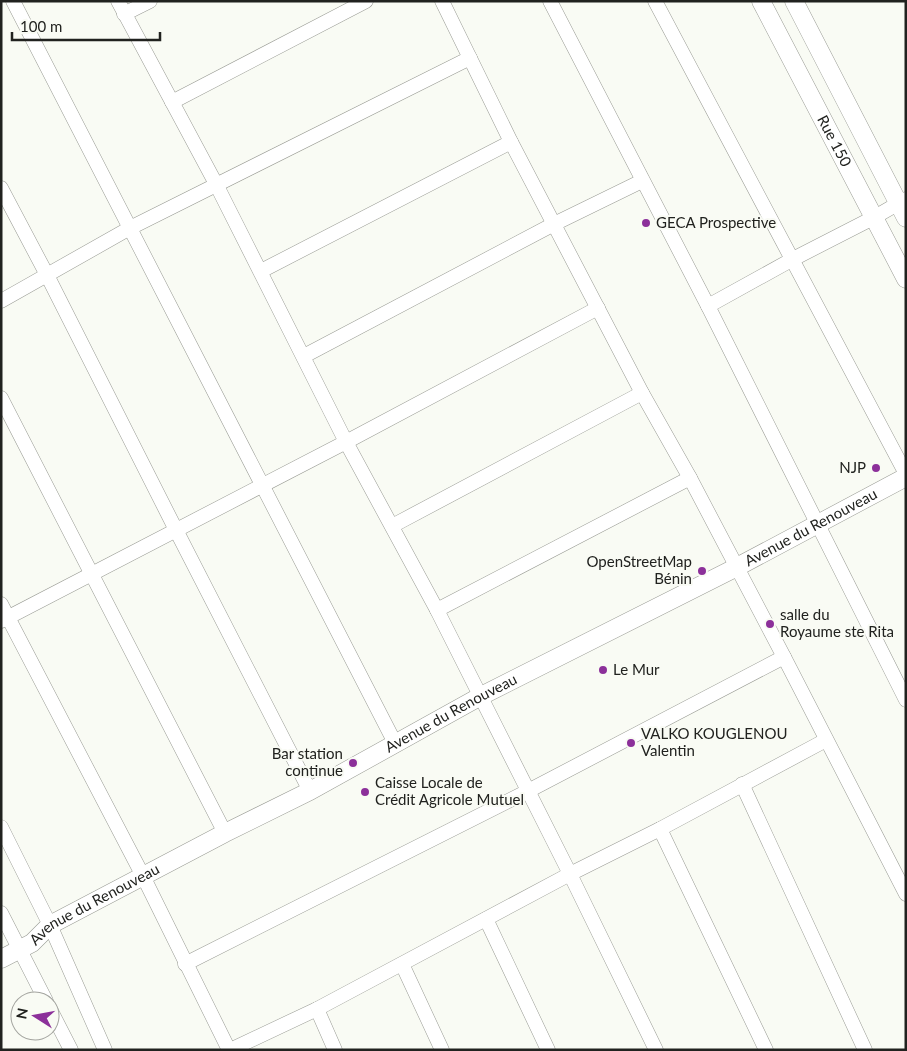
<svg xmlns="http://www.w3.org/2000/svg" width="907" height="1051" viewBox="0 0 907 1051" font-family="Lato,sans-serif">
  <rect width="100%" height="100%" fill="#f9fbf4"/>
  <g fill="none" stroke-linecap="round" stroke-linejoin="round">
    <g stroke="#999b94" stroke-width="15">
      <g id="minor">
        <path d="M 13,1 L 395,743"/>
        <path d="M 118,1 L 216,184 L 346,442 L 437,610 L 570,874 L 656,1050"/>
        <path d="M 442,1 L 511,142 L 642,393 L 690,478 L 784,657 L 906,894"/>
        <path d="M 550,1 L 708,306 L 906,700"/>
        <path d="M 655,1 L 906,474"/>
        <path d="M 124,14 L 150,1"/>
        <path d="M 172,102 L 366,1"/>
        <path d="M 1,188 L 47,275 L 176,530 L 310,791"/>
        <path d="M 261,271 L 511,142"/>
        <path d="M 1,301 L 130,228 L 470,58"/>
        <path d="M 708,306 L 793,259 L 873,218 L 906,199"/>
        <path d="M 304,356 L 554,224 L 642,181"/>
        <path d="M 1,398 L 225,833"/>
        <path d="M 392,526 L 642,393"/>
        <path d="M 1,604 L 143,876 L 229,1050"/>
        <path d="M 437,610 L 690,478"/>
        <path d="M 1,621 L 346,442 L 598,308"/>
        <path d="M 742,784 L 865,1050"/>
        <path d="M 1,827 L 50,925 L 105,1050"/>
        <path d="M 660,829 L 766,1050"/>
        <path d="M 1,913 L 46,1001"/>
        <path d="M 486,919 L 548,1050"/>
        <path d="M 185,964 L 528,791 L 784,657"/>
        <path d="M 402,964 L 442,1050"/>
        <path d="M 50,1009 L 71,1050"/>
        <path d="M 317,1009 L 335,1050"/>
        <path d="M 230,1050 L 317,1009 L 570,874 L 660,829 L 826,740"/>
      </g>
    </g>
    <g stroke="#999b94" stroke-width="19">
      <g id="major">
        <path id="s1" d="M 761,1 L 906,279"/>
        <path d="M 794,1 L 906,218"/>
        <path id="s2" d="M 1,959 L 32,943 L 50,925 L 225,833 L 310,791 L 481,696 L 737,567 L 906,477"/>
      </g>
    </g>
    <use href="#minor" stroke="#fff" stroke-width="14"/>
    <use href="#major" stroke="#fff" stroke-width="18"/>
  </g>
  <g fill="#8c309a" stroke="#f9fbf4" stroke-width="2">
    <circle cx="646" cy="223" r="5"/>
    <circle cx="876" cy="468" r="5"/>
    <circle cx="702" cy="571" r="5"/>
    <circle cx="770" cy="624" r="5"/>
    <circle cx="603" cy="670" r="5"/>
    <circle cx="631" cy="743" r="5"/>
    <circle cx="353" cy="763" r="5"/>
    <circle cx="365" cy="792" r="5"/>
  </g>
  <g text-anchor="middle" stroke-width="4" stroke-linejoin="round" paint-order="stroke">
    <g font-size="15" fill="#21221f" stroke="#f9fbf4">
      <text dy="5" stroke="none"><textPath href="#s1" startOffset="158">Rue 150</textPath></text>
      <text dy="5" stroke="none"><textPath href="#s2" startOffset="919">Avenue du Renouveau</textPath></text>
      <text dy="5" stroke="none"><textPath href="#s2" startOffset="514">Avenue du Renouveau</textPath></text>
      <text dy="5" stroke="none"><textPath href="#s2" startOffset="109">Avenue du Renouveau</textPath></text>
    </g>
    <g font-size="15" fill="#21221f" stroke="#f9fbf4" text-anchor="start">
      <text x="656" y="228">GECA Prospective</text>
      <text x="866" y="473" text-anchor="end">NJP</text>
      <text x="692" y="567" text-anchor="end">OpenStreetMap<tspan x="692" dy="17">Bénin</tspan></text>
      <text x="780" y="620">salle du<tspan x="780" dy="17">Royaume ste Rita</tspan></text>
      <text x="613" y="675">Le Mur</text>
      <text x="641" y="739">VALKO KOUGLENOU<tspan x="641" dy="17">Valentin</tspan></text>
      <text x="343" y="759" text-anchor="end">Bar station<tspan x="343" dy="17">continue</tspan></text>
      <text x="375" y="788">Caisse Locale de<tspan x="375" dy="17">Crédit Agricole Mutuel</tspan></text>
    </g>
  </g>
  <rect width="907" height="1051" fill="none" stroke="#21221f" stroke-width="5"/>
  <g transform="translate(35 1016) rotate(281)"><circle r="24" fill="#f9fbf4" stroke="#a3a49f"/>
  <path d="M0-4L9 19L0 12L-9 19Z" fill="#8c309a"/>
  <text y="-8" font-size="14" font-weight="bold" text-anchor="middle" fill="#21221f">N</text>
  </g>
  <path d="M12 32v8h148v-8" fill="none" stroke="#21221f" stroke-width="2.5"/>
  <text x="20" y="32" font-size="15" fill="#21221f" stroke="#f9fbf4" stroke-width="4" paint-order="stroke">100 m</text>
</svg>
